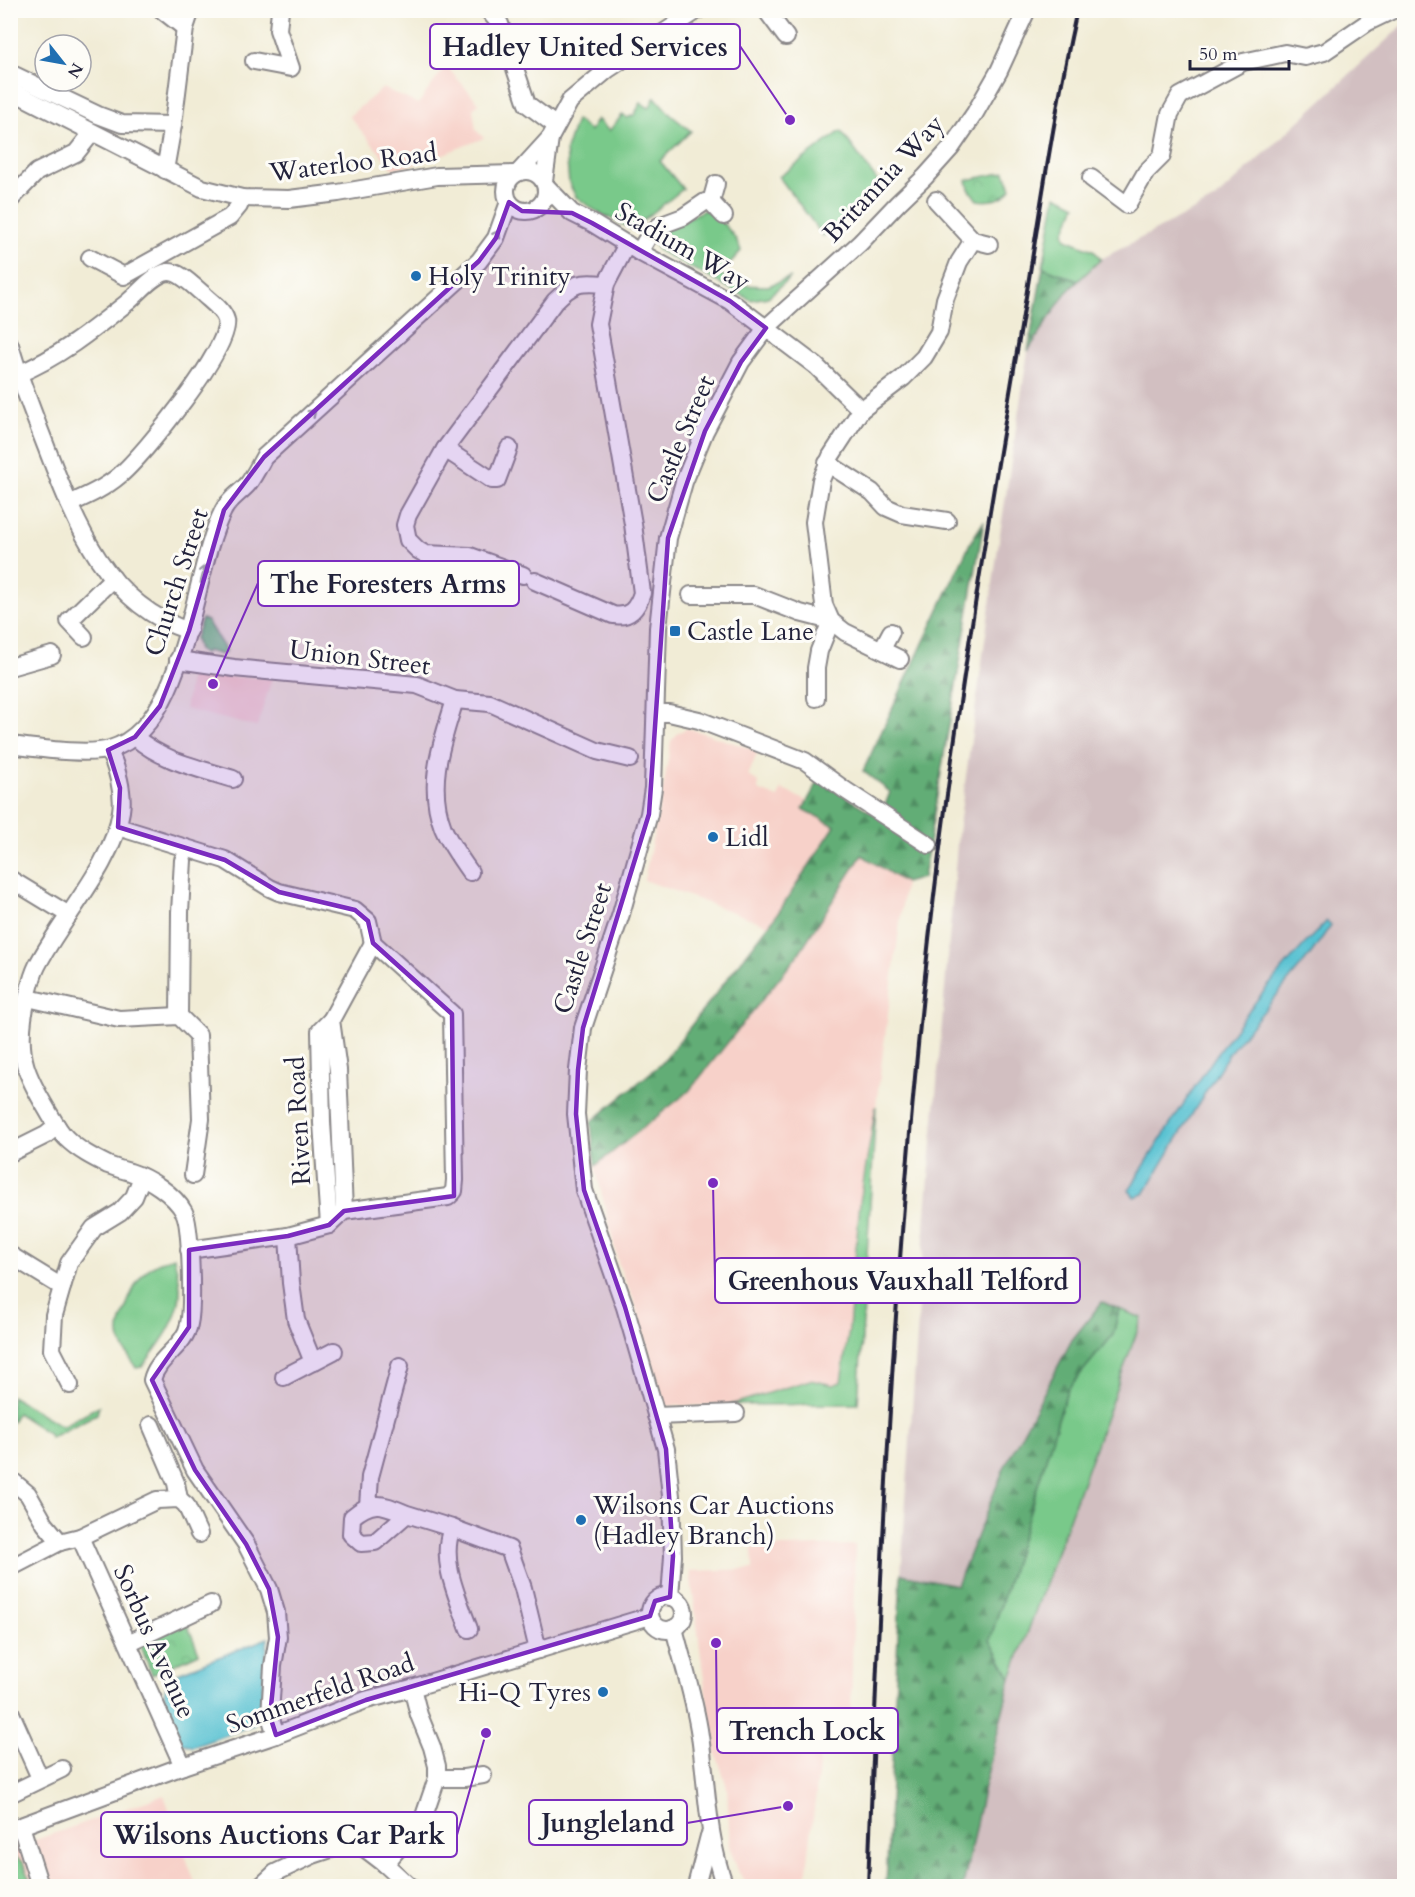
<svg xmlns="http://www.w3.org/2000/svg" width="1415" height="1897" viewBox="0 0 1415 1897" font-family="Cardo,serif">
  <defs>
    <pattern id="forest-firs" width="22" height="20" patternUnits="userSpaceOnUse" patternTransform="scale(1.5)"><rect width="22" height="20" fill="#62ad76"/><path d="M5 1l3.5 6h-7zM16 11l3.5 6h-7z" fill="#508c62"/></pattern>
    <pattern id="park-crowns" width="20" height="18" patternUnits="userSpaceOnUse" patternTransform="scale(1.5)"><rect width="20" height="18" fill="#79c98a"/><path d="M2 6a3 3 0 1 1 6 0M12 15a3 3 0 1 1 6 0" fill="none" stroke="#68ac78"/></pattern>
  </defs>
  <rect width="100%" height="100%" fill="#fdfcf7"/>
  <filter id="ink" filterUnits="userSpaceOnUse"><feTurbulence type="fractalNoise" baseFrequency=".0167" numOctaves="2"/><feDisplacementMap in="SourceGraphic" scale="12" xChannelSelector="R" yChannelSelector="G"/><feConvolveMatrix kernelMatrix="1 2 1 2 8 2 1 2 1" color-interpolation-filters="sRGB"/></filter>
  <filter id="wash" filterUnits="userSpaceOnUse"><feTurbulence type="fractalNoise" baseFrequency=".008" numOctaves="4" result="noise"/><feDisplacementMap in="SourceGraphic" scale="24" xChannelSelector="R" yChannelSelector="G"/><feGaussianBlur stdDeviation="1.35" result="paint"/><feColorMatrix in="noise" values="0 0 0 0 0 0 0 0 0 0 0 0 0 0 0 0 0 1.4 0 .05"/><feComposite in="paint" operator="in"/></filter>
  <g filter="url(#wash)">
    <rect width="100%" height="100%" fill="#f1ecd6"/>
    <g fill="#f7d1c9">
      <path d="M 446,66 L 479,103 L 473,109 L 476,130 L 484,138 L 426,161 L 393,169 L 349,116 L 383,88 L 418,104 Z"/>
      <path d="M 191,670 L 228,677 L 272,678 L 257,727 L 185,709 Z"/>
      <path d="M 688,728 L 758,751 L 748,776 L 759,782 L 758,790 L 778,798 L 781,789 L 807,801 L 803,809 L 835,825 L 776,916 L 768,925 L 644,880 L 664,784 L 671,741 L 679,732 Z"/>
      <path d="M 862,855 L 905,883 L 876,1106 L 860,1202 L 849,1329 L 841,1382 L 833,1385 L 810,1380 L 730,1405 L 665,1406 L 635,1303 L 619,1266 L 595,1166 L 689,1091 L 797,956 Z"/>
      <path d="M 855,1545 L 851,1710 L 835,1714 L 827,1718 L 824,1724 L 805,1886 L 749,1886 L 739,1873 L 730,1849 L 727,1787 L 712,1741 L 690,1571 L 753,1569 L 752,1548 Z"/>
      <path d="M 164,1795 L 196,1886 L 11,1886 L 10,1849 Z"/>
    </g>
    <path fill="#d2bfc1" d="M 1404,24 L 1404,1886 L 963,1886 L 982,1795 L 1011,1678 L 1142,1319 L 1004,1468 L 957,1585 L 901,1574 L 922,1261 L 958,833 L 999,540 L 1028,351 L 1065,293 L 1101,259 L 1215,199 Z"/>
    <g fill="#79c98a" stroke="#4e7662" stroke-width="1.5">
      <path d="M 655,97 L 671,115 L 691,131 L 660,161 L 683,189 L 632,229 L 599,213 L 576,197 L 569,183 L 566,150 L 576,120 L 590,131 L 597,119 L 609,131 L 623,114 L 627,118 L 634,115 L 641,103 L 649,108 Z"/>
      <path d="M 841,131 L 884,190 L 823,236 L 779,177 Z"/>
      <path d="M 1056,195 L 1076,205 L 1064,232 L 1066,239 L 1093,250 L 1101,259 L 1078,281 L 1043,267 Z"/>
      <path d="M 704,210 C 718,215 737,236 741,251 L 720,274 L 738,285 L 768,286 L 791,277 L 768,297 L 751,300 L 659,251 L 654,244 L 657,234 Z"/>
      <path d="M 202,619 L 207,621 L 226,651 L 222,655 L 207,651 L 204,654 L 198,650 L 195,638 Z"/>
      <path d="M 876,1106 L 858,1404 L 730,1405 L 810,1380 L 833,1385 L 841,1382 L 849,1329 L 860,1202 Z"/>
      <path d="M 174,1257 C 176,1268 180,1279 180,1289 C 181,1319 159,1345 142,1367 L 136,1368 C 130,1357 118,1344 119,1331 C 119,1325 122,1318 124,1313 C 133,1285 143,1264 174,1257 Z"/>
      <path d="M 1119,1309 L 1142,1318 L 1011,1678 L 990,1640 L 1067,1390 L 1113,1335 Z"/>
      <path d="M 11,1396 L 62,1426 L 99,1406 L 97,1414 L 50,1438 L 48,1433 L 17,1413 L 12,1422 L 11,1421 Z"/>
      <path d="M 11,1853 L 23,1863 L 34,1886 L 11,1886 Z"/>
    </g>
    <g fill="url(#forest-firs)" stroke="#426858" stroke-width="1.5">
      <path d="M 1043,267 L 1078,281 L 1065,294 L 1028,351 Z"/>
      <path d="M 984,521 L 923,878 L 905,883 L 862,855 L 797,956 L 689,1091 L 595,1166 L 591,1122 L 662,1063 L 776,916 L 835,826 L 803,809 L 819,780 L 880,818 L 890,792 L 863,771 L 970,543 Z"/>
      <path d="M 1102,1302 L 1119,1309 L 1113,1335 L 1067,1390 L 990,1640 L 1011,1678 L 982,1795 L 963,1886 L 886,1886 L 901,1574 L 957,1585 L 1004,1468 L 1072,1340 Z"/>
    </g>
    <g fill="url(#park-crowns)" stroke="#4e7662" stroke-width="1.5">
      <path d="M 1005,172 L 1011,188 C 1004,200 989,202 977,200 L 969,189 L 967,180 Z"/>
      <path d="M 185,1619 L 199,1653 L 152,1675 L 139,1641 Z"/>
    </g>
    <g fill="#56c1d1" stroke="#3c7286" stroke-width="1.5">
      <path d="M 1327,921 L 1331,925 L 1310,955 L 1229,1053 L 1144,1194 L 1134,1197 L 1129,1190 C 1188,1095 1247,1000 1327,921 Z"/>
      <path d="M 268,1638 L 260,1711 L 254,1725 L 193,1747 L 180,1742 C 169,1720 151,1691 178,1673 Z"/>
    </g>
  </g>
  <g filter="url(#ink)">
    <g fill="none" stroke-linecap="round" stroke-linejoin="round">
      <g stroke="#8a8788" stroke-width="20">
        <g id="minor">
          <path d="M 162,10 L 185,28"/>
          <path d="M 488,10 L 500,24 L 527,104 L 555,125"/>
          <path d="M 766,10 L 786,37"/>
          <path d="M 254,61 L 291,68 L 278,30 L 280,10"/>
          <path d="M 10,73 L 98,115 L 122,124 L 173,125"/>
          <path d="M 10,90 L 202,188 L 242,198 L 289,199 L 338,193 L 437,176 L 515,174"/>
          <path d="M 165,170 L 173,125 L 185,28 L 191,10"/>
          <circle cx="526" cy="191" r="20"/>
          <path d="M 519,172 L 550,138"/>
          <path d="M 1091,178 L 1127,205 L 1146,172 L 1162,156 L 1170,114 L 1180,96 L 1243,62 L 1285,53 L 1305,57 L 1324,52 L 1368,22 L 1393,10"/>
          <path d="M 544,181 L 550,138 L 570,101 L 607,70 L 698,10"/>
          <path d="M 546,186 L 572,213 L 592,223 L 639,252 L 730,301 L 816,366 L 861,410"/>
          <path d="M 10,200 L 37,172 L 76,153 L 92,133"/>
          <path d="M 936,200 L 973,240 L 989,244"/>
          <path d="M 711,202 L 716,184"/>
          <path d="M 639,252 L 650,234 L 659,226 L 683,217 L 705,202 L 711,202 L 724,216"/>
          <path d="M 90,258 L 124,276 L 230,217 L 239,206 L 242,198"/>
          <path d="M 10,345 C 20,381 34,415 47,449 C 76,524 106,604 189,631"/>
          <path d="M 18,374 C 58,358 94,329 128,302 C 139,293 153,274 168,272 C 180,271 193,286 202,293 C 210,301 223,309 226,320 C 233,346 142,457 120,475 C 105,488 87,496 69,504"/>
          <path d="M 509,448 L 497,480 L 492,480 L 445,449 L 408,515 L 405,525 L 408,540 L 418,550 L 425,554 L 470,556 L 523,575"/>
          <path d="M 445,449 L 555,301 C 574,282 580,282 606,284"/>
          <path d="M 827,463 L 872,492 L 886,507 L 902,514 L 947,521"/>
          <path d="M 535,581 L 613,615 C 629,618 637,609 642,593 L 633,524 L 598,324 L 606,284 L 627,244"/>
          <path d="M 691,595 L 754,595 L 800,613 L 831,621 L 819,651 L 816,668 L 816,698"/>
          <path d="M 84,637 L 69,621 L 113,578"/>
          <path d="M 882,649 L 891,632"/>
          <path d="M 900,659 L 845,632 L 831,621 L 824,605 L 814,522 L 821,480 L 831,456 L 861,410 L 903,378 L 924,357 L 939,332 L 945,299 L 959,262 L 973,240"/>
          <path d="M 178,660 L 234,668 L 417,685 L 455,700 L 490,703 L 597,751 L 630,759"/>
          <path d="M 10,667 L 52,655"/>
          <path d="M 455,700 C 442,742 426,784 443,828 C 450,844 460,858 470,872"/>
          <path d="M 656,713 L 669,713 L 699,720 L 805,761 L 845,790 L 929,845"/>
          <path d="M 135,737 C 162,761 198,768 233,779"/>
          <path d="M 10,745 C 36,748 87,756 110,749 C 188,727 191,573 223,511 C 228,500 240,493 248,484 C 254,476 259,466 264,457 L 479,261 L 496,238 L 509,202"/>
          <path d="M 108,750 C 117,766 124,793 121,811 C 113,865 62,917 37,966 C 31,978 25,1005 23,1019 C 18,1057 27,1076 46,1108 C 52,1118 58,1130 66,1138 C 78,1150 94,1158 108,1165 C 116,1168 122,1170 130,1172 C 149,1178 174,1194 184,1212 C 191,1225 193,1307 189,1324 C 185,1347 157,1357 152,1380 L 195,1470 L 246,1544 L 269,1589 L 276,1612 L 278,1637 L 273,1666 L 270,1716 L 276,1735"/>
          <path d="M 118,827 L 225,860 L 270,888 L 279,892 L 355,910 L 368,921 L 373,943 L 452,1014 L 455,1180 L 454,1191 L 448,1197 L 344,1211 L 329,1225 L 288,1236 L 189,1250"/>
          <path d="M 10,879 L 69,915"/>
          <path d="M 28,998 L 119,1019 L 179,1016 L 198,1035 L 201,1119 L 193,1175"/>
          <path d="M 179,1016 L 180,912 L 183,860"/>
          <path d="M 10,1153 L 46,1135 L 57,1126"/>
          <path d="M 344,1211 L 338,1070 L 331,1020 L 373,943"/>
          <path d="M 329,1225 L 322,1123 L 320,1031 L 331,1020"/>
          <path d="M 288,1236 L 291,1283 L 296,1320 L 313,1362"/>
          <path d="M 10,1255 L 62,1287"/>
          <path d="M 284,1377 L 334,1351"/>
          <path d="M 70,1385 L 52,1350 L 54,1315 L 69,1263 L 94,1228 L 120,1212 L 134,1197 L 142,1177"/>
          <path d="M 656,1416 L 736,1413"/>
          <path d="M 151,1425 L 176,1483 L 179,1499"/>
          <path d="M 10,1479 L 28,1494 L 45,1524 L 60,1542"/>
          <path d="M 368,1506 L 370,1477 L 400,1366"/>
          <path d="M 407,1514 C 384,1505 374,1498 352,1517 L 351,1534 L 361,1543 L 375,1542 L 407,1514 L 452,1528"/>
          <path d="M 80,1537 L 183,1766"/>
          <path d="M 10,1568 L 60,1542 L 80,1537 L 157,1500 L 179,1499 L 186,1505 L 199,1534"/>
          <circle cx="667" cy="1613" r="17"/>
          <path d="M 670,1597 L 673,1556 L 671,1496 L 666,1449 L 625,1307 L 584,1190 L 576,1114 L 578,1070 L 583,1028 L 621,914 L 649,814 L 653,788 L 658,628 L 668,538 L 684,482 L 705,431 L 741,362 L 766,328 L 860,243 L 898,203 L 925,177 L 951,148 L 975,113 L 999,71 L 1027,10"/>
          <path d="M 674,1628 C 683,1664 695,1700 700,1736 C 707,1785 707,1839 725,1886"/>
          <path d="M 469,1629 C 458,1598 439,1560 452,1528 L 509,1549 L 523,1588 L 538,1650"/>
          <path d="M 128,1643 L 211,1604"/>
          <path d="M 10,1711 L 40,1778"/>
          <path d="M 437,1778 L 464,1778 L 483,1775"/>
          <path d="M 10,1794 L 62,1769"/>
          <path d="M 21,1826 L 40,1886"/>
          <path d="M 10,1830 L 183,1766 L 276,1735 L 366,1700 L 412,1688 L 650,1616"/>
          <path d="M 385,1864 L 423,1819 L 437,1778 L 437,1766 L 432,1747 L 419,1715 L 412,1688"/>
          <path d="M 261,1886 L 275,1873 L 313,1855 L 355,1841 L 385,1864 L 409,1886"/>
          <path d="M 696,1886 L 709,1836"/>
        </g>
      </g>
      <use href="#minor" stroke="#fff" stroke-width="16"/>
      <path stroke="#22223b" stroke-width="4" d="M 868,1886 C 880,1570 894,1254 929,939 C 951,744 983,550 1016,357 C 1036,241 1051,125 1077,10"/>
    </g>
    <defs><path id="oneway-shaft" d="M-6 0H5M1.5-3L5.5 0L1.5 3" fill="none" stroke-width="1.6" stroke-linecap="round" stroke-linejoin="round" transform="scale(1.5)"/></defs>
    <g stroke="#9c9ca7">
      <use href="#oneway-shaft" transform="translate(495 238) rotate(-60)"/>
      <use href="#oneway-shaft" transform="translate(309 416) rotate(-42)"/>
      <use href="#oneway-shaft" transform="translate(203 574) rotate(-75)"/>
    </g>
  </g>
  <path fill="#7b2cbf" fill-opacity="0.2" stroke="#7b2cbf" stroke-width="4.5" stroke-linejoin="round" d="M 509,202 L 522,211 L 572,213 L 592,223 L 730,301 L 766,328 L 741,362 L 705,431 L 668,538 L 649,814 L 583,1028 L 578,1070 L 576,1114 L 584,1190 L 625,1307 L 666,1449 L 673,1556 L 670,1597 L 655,1601 L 650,1616 L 366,1700 L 276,1735 L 270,1716 L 278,1637 L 269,1589 L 246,1544 L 195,1470 L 152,1380 L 189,1327 L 189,1250 L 288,1236 L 329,1225 L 344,1211 L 454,1196 L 452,1014 L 373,943 L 368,921 L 355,910 L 279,892 L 225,860 L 118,827 L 120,788 L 108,750 L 135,737 L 160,706 L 189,631 L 224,510 L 264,457 L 479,261 L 496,238 Z"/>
  <g fill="#1f6fb2" stroke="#fdfcf7" stroke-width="2">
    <circle cx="416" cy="276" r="6"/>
    <rect x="669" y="625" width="12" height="12" rx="3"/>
    <circle cx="713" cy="837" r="6"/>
    <circle cx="581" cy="1520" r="6"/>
    <circle cx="603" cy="1692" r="6"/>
  </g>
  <g text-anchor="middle" stroke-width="6" stroke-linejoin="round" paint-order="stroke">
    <g font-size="26" fill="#22223b" stroke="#fdfcf7">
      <text transform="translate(353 162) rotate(-7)" y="9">Waterloo Road</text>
      <text transform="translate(883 178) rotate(-47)" y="9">Britannia Way</text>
      <text transform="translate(683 246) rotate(30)" y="9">Stadium Way</text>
      <text transform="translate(680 439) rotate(-67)" y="9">Castle Street</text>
      <text transform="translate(176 582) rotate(-72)" y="9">Church Street</text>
      <text transform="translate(360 657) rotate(7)" y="9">Union Street</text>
      <text transform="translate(582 948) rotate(-72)" y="9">Castle Street</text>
      <text transform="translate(298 1121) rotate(-93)" y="9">Riven Road</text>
      <text transform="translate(155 1641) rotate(66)" y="9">Sorbus Avenue</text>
      <text transform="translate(320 1693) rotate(-19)" y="9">Sommerfeld Road</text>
    </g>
    <g font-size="26" fill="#22223b" stroke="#fdfcf7" text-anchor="start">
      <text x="428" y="285">Holy Trinity</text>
      <text x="687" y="640">Castle Lane</text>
      <text x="725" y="846">Lidl</text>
      <text x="593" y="1514">Wilsons Car Auctions<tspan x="593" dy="30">(Hadley Branch)</tspan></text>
      <text x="591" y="1701" text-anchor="end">Hi-Q Tyres</text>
    </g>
  </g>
  <path fill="none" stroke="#7b2cbf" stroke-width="2" d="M790 120L740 46M213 684L258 583M713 1183L715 1281M716 1643L717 1730M788 1806L687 1823M486 1733L457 1835"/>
  <g fill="#7b2cbf" stroke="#fdfcf7" stroke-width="2">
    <circle cx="790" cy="120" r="6"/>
    <circle cx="213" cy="684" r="6"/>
    <circle cx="713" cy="1183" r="6"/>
    <circle cx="716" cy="1643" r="6"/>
    <circle cx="788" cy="1806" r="6"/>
    <circle cx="486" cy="1733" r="6"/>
  </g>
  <g fill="#fdfcf7" stroke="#7b2cbf" stroke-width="2">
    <rect x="430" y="24" width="310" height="45" rx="6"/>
    <rect x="258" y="561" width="261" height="45" rx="6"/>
    <rect x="715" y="1258" width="365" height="45" rx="6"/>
    <rect x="717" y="1708" width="181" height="45" rx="6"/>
    <rect x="529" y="1800" width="158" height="45" rx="6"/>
    <rect x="101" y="1812" width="356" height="45" rx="6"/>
  </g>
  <g font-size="27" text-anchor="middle" font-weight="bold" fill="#22223b">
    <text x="585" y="56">Hadley United Services</text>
    <text x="388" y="593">The Foresters Arms</text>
    <text x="898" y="1290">Greenhous Vauxhall Telford</text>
    <text x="807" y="1740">Trench Lock</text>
    <text x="608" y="1832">Jungleland</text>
    <text x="279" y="1844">Wilsons Auctions Car Park</text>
  </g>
  <rect width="1415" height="1897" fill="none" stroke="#fdfcf7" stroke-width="36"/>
  <g transform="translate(63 63) rotate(121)"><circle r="28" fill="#fdfcf7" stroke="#a5a5ac" stroke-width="1.5"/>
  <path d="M0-4.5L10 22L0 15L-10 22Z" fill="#1f6fb2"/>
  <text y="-9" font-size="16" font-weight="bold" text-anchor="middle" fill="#22223b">N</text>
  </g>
  <path d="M1190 60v9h99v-9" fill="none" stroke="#22223b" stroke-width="3"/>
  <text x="1199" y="60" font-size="18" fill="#22223b" stroke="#fdfcf7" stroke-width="4.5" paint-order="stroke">50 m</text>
</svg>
